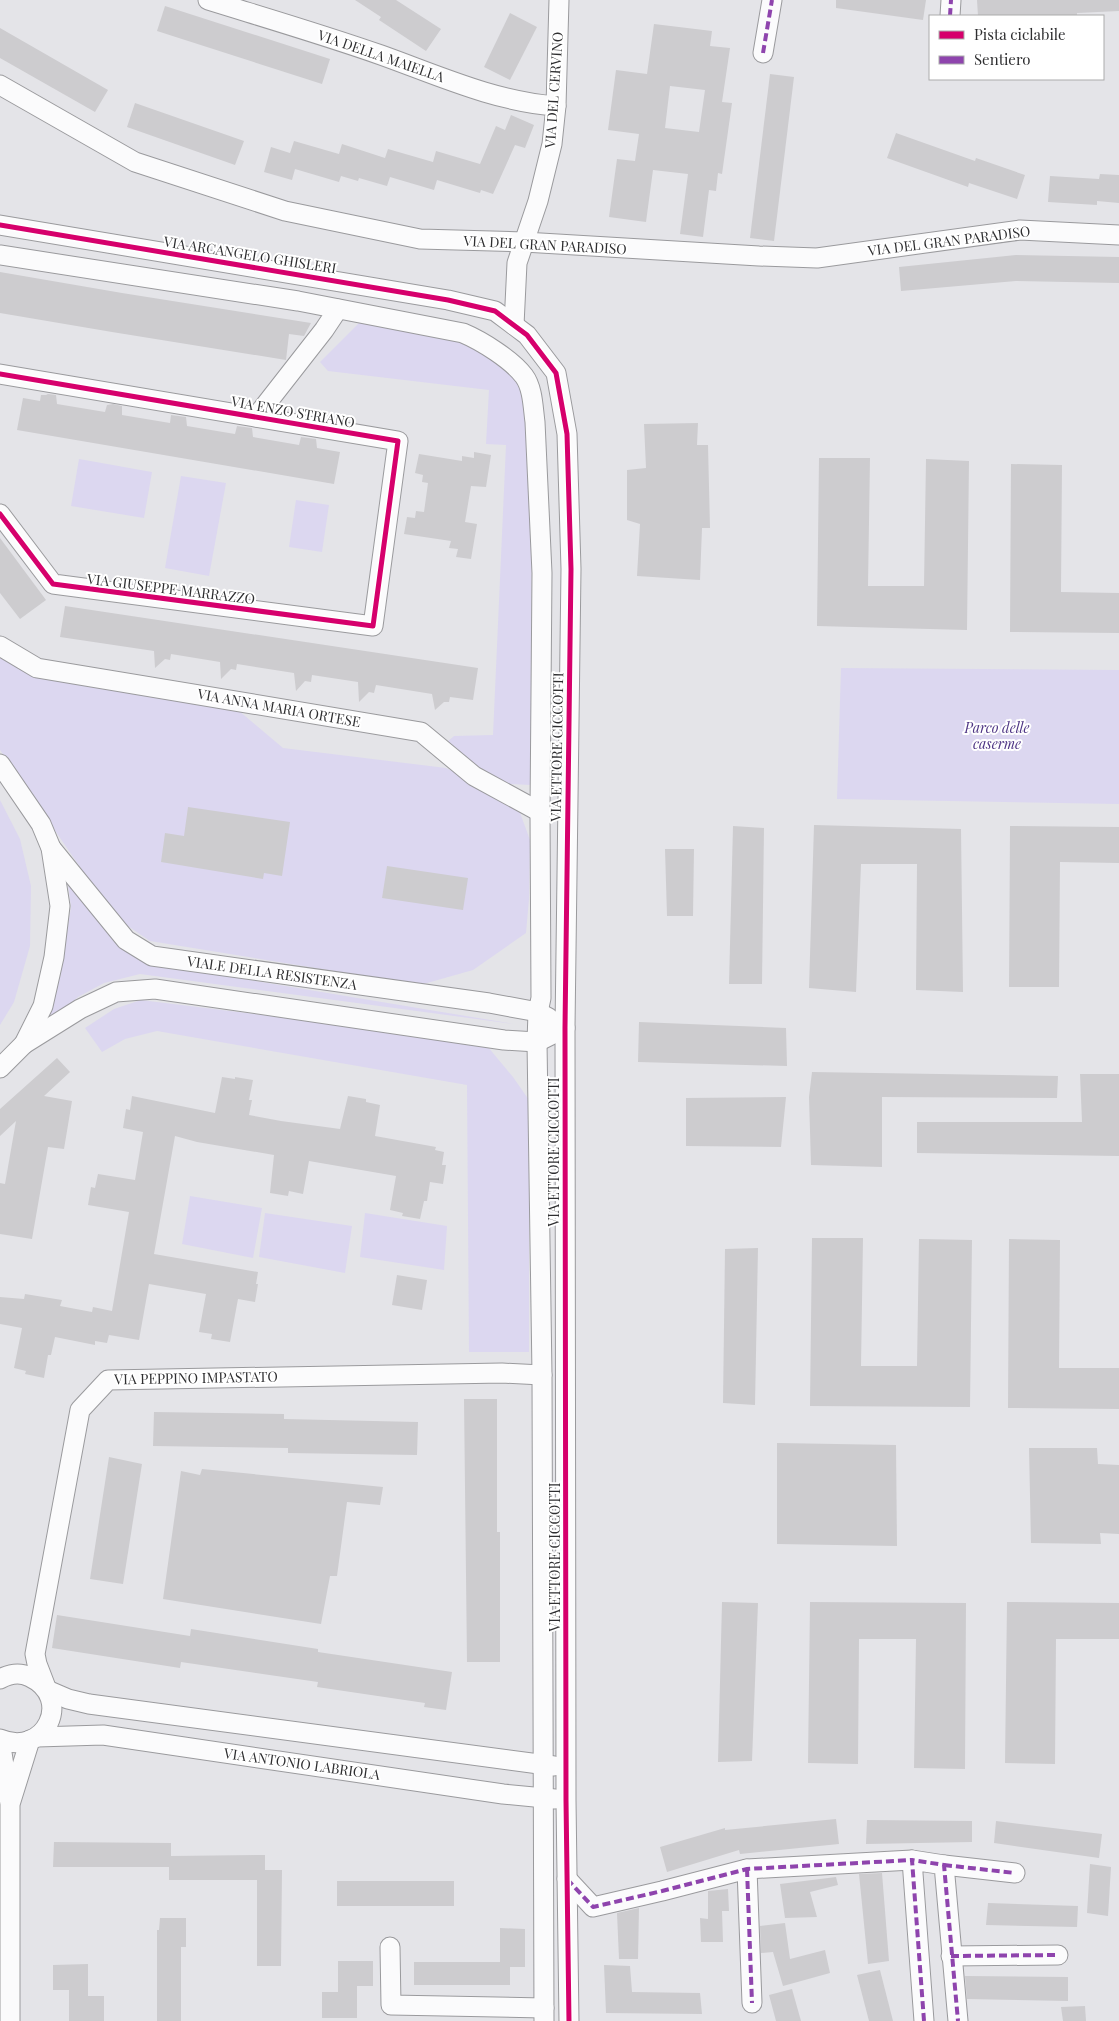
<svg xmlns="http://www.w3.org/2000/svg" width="1119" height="2021" viewBox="0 0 1119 2021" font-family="'Playfair Display',serif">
  <rect width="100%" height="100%" fill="#e4e4e8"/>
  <g fill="#dcd7f0">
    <path d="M 359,323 L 474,338 L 506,360 L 532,398 L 531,785 L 510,784 L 477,775 L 447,742 L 454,736 L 493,735 L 506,445 L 486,444 L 489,390 L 328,371 L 320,362 Z"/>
    <path d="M 79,459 L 152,472 L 144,518 L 71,506 Z"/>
    <path d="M 181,476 L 226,483 L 209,576 L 165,568 Z"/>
    <path d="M 296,500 L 329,505 L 322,552 L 289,547 Z"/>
    <path d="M 0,643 L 7,650 L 83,675 L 225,699 L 283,748 L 446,768 L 480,785 L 519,810 L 530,840 L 529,899 L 526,933 L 473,970 L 420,985 L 150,941 L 119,920 L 86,876 L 0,750 Z"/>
    <path d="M 841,668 L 1119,670 L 1119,804 L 837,799 Z"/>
    <path d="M 0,800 L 20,839 L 31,886 L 30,946 L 14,1002 L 0,1025 Z"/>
    <path d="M 67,877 L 147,963 L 514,1024 L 140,974 L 104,983 L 78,997 L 55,1018 L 47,1018 L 60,977 L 71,907 Z"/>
    <path d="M 141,1000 L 471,1041 L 488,1047 L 513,1077 L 529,1100 L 529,1352 L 469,1352 L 467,1085 L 157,1031 L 125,1039 L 102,1052 L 85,1028 L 114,1009 Z"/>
    <path d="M 190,1196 L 262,1208 L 253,1258 L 182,1244 Z"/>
    <path d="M 265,1213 L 352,1226 L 345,1273 L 259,1257 Z"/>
    <path d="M 365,1213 L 447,1226 L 444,1270 L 360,1257 Z"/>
  </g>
  <g fill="#cdcccf" fill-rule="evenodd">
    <path d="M 355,0 L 396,0 L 441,29 L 426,51 L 379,20 L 381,17 Z"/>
    <path d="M 836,0 L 926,0 L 923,20 L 836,8 Z"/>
    <path d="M 977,0 L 1119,0 L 1119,11 L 1077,13 L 1077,16 L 978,16 Z"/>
    <path d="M 165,6 L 330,59 L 322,84 L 157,31 Z"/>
    <path d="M 510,13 L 537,27 L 510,80 L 484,67 Z"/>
    <path d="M 654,24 L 712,31 L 710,46 L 730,48 L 722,102 L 732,103 L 722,174 L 718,173 L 716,191 L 709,190 L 703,237 L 680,234 L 688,174 L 653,170 L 646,222 L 609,217 L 617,159 L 635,161 L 639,134 L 608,130 L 616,70 L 647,74 ZM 670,86 L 705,90 L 699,132 L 665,128 Z"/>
    <path d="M 0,28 L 108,90 L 95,112 L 0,58 Z"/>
    <path d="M 770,74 L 794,77 L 774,241 L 750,238 Z"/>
    <path d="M 135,103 L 244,141 L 235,165 L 127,127 Z"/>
    <path d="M 511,115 L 534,125 L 525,148 L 515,145 L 493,194 L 481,190 L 480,193 L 437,180 L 434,190 L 390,177 L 387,186 L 359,178 L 358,181 L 341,176 L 339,182 L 295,169 L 292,180 L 264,172 L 271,147 L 290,153 L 294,141 L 339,154 L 342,144 L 385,158 L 388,149 L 433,162 L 436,151 L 480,164 L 496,126 L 505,130 Z"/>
    <path d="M 896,133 L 975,161 L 976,158 L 1025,175 L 1017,199 L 969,183 L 968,187 L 887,158 Z"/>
    <path d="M 1100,174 L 1119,175 L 1119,203 L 1097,201 L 1097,205 L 1048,202 L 1050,176 L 1099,179 Z"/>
    <path d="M 1016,255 L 1119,257 L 1119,283 L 1016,281 L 901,291 L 899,267 Z"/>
    <path d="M 0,272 L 122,293 L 311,323 L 304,336 L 289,334 L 286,360 L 112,332 L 0,313 Z"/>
    <path d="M 48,394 L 56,395 L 57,404 L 105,412 L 107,405 L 113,404 L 122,406 L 122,415 L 170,423 L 171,415 L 186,417 L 187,426 L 235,434 L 237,426 L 252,428 L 253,437 L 299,445 L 301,437 L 316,439 L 317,448 L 340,452 L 334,484 L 17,430 L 23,398 L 40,401 L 41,395 L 46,395 Z"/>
    <path d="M 698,423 L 697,445 L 708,445 L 710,528 L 702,528 L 700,580 L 637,576 L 640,524 L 627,520 L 627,470 L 646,468 L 644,424 Z"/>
    <path d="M 474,452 L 491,455 L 486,487 L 471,486 L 465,522 L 477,524 L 471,559 L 456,557 L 458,549 L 449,548 L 451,541 L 404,534 L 407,517 L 415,518 L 416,511 L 424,512 L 428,483 L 422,482 L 423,475 L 415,473 L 419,454 L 462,461 L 462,456 L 474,458 Z"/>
    <path d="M 819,458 L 870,458 L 868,586 L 924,586 L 926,459 L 969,461 L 967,630 L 817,626 Z"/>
    <path d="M 1011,464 L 1062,465 L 1061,592 L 1119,593 L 1119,633 L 1010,632 Z"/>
    <path d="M 0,538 L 46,600 L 20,619 L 0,593 Z"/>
    <path d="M 65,606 L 478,668 L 473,700 L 450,697 L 449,702 L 444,702 L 435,710 L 432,694 L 376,685 L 374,693 L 369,692 L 359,702 L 358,682 L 312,675 L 311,682 L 305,681 L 296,691 L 294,673 L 237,664 L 236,670 L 231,669 L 221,679 L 220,662 L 171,654 L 170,660 L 165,659 L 155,668 L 154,651 L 60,637 Z"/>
    <path d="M 188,807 L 290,822 L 282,876 L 264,873 L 263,879 L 161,862 L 165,833 L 184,836 Z"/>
    <path d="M 814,825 L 961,829 L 963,992 L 916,990 L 917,864 L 861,864 L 856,992 L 809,988 Z"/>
    <path d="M 733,826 L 764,828 L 762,984 L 729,984 Z"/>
    <path d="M 1010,826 L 1119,827 L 1119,863 L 1060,862 L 1059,987 L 1009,987 Z"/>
    <path d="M 665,849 L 694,849 L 693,916 L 667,916 Z"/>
    <path d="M 387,866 L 468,878 L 463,910 L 382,898 Z"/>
    <path d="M 639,1022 L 786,1028 L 787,1066 L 638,1062 Z"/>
    <path d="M 57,1058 L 70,1072 L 44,1096 L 72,1101 L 64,1149 L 48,1147 L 32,1239 L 0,1234 L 0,1183 L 5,1184 L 16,1121 L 0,1136 L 0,1109 Z"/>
    <path d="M 812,1072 L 1058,1076 L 1057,1098 L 882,1097 L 882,1167 L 811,1165 L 809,1097 Z"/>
    <path d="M 1080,1074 L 1119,1074 L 1119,1156 L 917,1153 L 917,1122 L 1082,1122 Z"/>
    <path d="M 222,1077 L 235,1079 L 235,1077 L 253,1080 L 249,1100 L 252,1100 L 249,1115 L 281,1121 L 340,1129 L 348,1096 L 366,1099 L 366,1102 L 380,1105 L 375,1136 L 436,1147 L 435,1150 L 444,1152 L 442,1165 L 446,1165 L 443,1184 L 430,1182 L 427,1201 L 424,1201 L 420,1219 L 402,1216 L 403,1213 L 390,1210 L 396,1176 L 309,1161 L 303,1194 L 289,1191 L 288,1196 L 270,1193 L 274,1155 L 197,1142 L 175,1136 L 154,1254 L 258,1272 L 256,1284 L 258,1284 L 255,1302 L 238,1299 L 230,1342 L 211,1339 L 212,1334 L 199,1332 L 206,1294 L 149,1284 L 139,1340 L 109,1335 L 107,1343 L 95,1341 L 95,1345 L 55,1337 L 51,1355 L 48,1355 L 44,1378 L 25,1374 L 26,1371 L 14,1368 L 22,1328 L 0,1324 L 0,1297 L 24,1299 L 25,1294 L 62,1300 L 60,1306 L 92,1312 L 93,1307 L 112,1311 L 129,1212 L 88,1205 L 91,1187 L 95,1188 L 98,1174 L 135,1180 L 143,1132 L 123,1128 L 126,1109 L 130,1110 L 132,1096 L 215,1113 Z"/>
    <path d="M 786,1097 L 781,1147 L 686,1146 L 686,1098 Z"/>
    <path d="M 812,1238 L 863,1238 L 861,1366 L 917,1366 L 919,1239 L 972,1240 L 970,1407 L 810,1406 Z"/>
    <path d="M 1009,1239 L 1060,1240 L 1059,1368 L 1119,1368 L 1119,1409 L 1008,1408 Z"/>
    <path d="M 758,1248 L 755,1405 L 723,1403 L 725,1249 Z"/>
    <path d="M 397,1275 L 427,1280 L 422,1310 L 392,1305 Z"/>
    <path d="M 464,1399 L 497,1399 L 497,1532 L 500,1532 L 500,1662 L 467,1662 Z"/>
    <path d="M 154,1412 L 284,1414 L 284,1419 L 418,1422 L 417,1455 L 288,1453 L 288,1448 L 153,1446 Z"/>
    <path d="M 777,1443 L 896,1445 L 897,1546 L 777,1544 Z"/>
    <path d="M 1029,1448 L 1097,1448 L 1098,1464 L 1119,1465 L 1119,1534 L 1100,1533 L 1101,1544 L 1031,1543 Z"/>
    <path d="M 109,1457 L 142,1464 L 123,1584 L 90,1579 Z"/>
    <path d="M 202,1469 L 383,1487 L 380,1505 L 347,1502 L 337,1576 L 330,1576 L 321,1624 L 163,1599 L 181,1471 L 200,1475 Z"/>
    <path d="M 722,1602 L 758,1603 L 752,1761 L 718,1762 Z"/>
    <path d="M 810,1602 L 966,1603 L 965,1769 L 914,1768 L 916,1639 L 859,1639 L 858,1764 L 808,1763 Z"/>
    <path d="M 1007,1602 L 1119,1603 L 1119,1639 L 1056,1639 L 1055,1764 L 1005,1763 Z"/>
    <path d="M 57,1615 L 190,1636 L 191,1629 L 318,1649 L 318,1652 L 452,1672 L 446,1710 L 424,1707 L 425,1703 L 317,1687 L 318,1682 L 181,1662 L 180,1668 L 52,1648 Z"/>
    <path d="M 836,1819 L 839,1844 L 740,1854 L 739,1850 L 667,1872 L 660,1847 L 725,1828 L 725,1830 Z"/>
    <path d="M 867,1820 L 972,1821 L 972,1842 L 866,1844 Z"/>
    <path d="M 996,1821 L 1102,1834 L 1099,1858 L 994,1843 Z"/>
    <path d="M 54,1842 L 171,1843 L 171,1856 L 265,1855 L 265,1870 L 282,1870 L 281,1966 L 257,1966 L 257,1880 L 169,1880 L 169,1867 L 53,1867 Z"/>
    <path d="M 1090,1864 L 1111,1867 L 1108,1916 L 1087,1913 Z"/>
    <path d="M 882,1873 L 889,1961 L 868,1964 L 859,1874 Z"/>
    <path d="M 836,1877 L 838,1885 L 810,1892 L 817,1917 L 785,1918 L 780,1884 Z"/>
    <rect x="337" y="1881" width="117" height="25"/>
    <path d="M 728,1889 L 729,1911 L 722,1911 L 723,1942 L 701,1942 L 700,1918 L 708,1919 L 708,1891 Z"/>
    <path d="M 988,1903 L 1078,1906 L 1077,1927 L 986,1925 Z"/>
    <path d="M 639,1908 L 638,1959 L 619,1959 L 617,1913 Z"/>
    <path d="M 160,1918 L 186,1918 L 186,1947 L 181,1947 L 181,2021 L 157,2021 L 157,1930 L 159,1930 Z"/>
    <path d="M 785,1923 L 790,1959 L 825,1950 L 830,1973 L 783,1986 L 773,1952 L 761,1953 L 760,1926 Z"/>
    <path d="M 500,1928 L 525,1929 L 525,1967 L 510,1967 L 510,1985 L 414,1985 L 414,1962 L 500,1962 Z"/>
    <path d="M 338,1961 L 373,1961 L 373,1986 L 357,1986 L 357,2018 L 322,2018 L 322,1992 L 338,1992 Z"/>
    <path d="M 88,1964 L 88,1996 L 104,1996 L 104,2021 L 69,2021 L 69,1990 L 53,1990 L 53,1965 Z"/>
    <path d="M 604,1965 L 630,1966 L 632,1992 L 700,1993 L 702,2014 L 606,2013 Z"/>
    <path d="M 880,1970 L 893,2021 L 869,2021 L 857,1975 Z"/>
    <path d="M 965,1976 L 1068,1977 L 1068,2001 L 967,1999 Z"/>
    <path d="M 792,1989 L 801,2021 L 776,2021 L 769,1995 Z"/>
    <path d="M 1085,2006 L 1086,2021 L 1063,2021 L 1061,2007 Z"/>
  </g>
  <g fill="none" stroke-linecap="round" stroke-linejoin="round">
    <g stroke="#9a9a9d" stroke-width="21">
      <g id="minor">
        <path d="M 208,0 C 266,18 324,35 381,55 C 437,75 496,102 556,106"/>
        <path d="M 950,16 L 951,0"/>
        <path d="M 763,53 L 772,0"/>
        <path d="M 0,85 L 135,162 L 285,211 L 420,239 L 524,242 L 759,256 L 817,258 L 1020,230 L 1119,235"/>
        <path d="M 0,225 L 448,300 L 495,311 L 527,335 L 556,373 L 567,434 L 571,569 L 565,1028 L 566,1800 L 569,2021"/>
        <path d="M 0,255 L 298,301 L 463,333 C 482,341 512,360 524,376 C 533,388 533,408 535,422 L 542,573 L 540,812 L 541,998 L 538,1012 L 537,1042 L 542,1375 L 544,2021"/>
        <path d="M 514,325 L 517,263 L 538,201 L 552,144 L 556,106 L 559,0"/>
        <path d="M 0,374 L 398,441 L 373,626 L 53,584 L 0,514"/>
        <path d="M 256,417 L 324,330 L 338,309"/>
        <path d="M 0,646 L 37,668 L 421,732 L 474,776 L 540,812"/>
        <path d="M 0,764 L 41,824 L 51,848 L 60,906 L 54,957 L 43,1006 L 24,1044 L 0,1068"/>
        <path d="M 51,848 L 126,940 L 152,956 L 489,1003 L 538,1012 L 549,1018"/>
        <path d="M 24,1044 L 80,1009 L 116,992 L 155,989 L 504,1040 L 537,1042 L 565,1028"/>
        <path d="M 0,1679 C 9,1674 20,1672 30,1677 C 74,1698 45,1758 0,1739"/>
        <path d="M 47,1690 L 37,1664 L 35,1654 L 80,1410 L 108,1380 L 502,1373 L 542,1375"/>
        <path d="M 47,1690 L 68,1699 L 89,1704 L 554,1766"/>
        <path d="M 37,1737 L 103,1735 L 503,1794 L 555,1799"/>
        <path d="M 0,1740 L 10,1804 L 10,2021"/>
        <path d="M 11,1801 L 30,1740"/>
        <path d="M 944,1865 L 1015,1873"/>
        <path d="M 747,1869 L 752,2003"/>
        <path d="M 567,1879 L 593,1907 L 662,1891 L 747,1869 L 912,1860"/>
        <path d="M 390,1947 L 391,2005 L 544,2008"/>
        <path d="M 951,1956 L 1058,1955"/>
        <path d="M 924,2021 L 912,1860 L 944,1865 L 958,2021"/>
      </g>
    </g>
    <use href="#minor" stroke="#fbfbfc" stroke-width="19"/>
    <g stroke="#8e44ad" stroke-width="4" stroke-dasharray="8 4" stroke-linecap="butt">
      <path d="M 950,16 L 951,0"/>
      <path d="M 763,53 L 772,0"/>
      <path d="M 944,1865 L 1015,1873"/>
      <path d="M 747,1869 L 752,2003"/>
      <path d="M 567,1879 L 593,1907 L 662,1891 L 747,1869 L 912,1860"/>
      <path d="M 951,1956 L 1058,1955"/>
      <path d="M 924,2021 L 912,1860 L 944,1865 L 958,2021"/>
    </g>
    <g stroke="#fff" stroke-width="8">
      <g id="cycleway">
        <path d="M 0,225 L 448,300 L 495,311 L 527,335 L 556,373 L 567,434 L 571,569 L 565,1028 L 566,1800 L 569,2021"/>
        <path d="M 0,374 L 398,441 L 373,626 L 53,584 L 0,514"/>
      </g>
    </g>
    <use href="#cycleway" stroke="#d6006c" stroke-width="5"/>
  </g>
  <g text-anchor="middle" stroke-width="4" stroke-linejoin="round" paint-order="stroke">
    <g font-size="14" fill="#2e2e30" stroke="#fff">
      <text transform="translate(381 56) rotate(19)" y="5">VIA DELLA MAIELLA</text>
      <text transform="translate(554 90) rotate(-86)" y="5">VIA DEL CERVINO</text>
      <text transform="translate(949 241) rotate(-7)" y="5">VIA DEL GRAN PARADISO</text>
      <text transform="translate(545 245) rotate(3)" y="5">VIA DEL GRAN PARADISO</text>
      <text transform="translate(250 255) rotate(9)" y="5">VIA ARCANGELO GHISLERI</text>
      <text transform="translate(293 412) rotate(10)" y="5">VIA ENZO STRIANO</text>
      <text transform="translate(171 589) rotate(7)" y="5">VIA GIUSEPPE MARRAZZO</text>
      <text transform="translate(279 708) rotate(10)" y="5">VIA ANNA MARIA ORTESE</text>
      <text transform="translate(557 747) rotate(-89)" y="5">VIA ETTORE CICCOTTI</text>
      <text transform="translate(272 973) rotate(8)" y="5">VIALE DELLA RESISTENZA</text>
      <text transform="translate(554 1152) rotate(-90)" y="5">VIA ETTORE CICCOTTI</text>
      <text transform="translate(196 1378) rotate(-1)" y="5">VIA PEPPINO IMPASTATO</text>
      <text transform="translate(555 1557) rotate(-90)" y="5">VIA ETTORE CICCOTTI</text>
      <text transform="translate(302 1764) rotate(8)" y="5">VIA ANTONIO LABRIOLA</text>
    </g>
    <g font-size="14" font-style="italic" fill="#4e3584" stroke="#fff">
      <text x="997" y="733">Parco delle<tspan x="997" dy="16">caserme</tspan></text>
    </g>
  </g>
  <rect x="929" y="15" width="175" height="65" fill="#ffffff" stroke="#ababac"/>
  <rect x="939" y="31" width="25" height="8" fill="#d6006c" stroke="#ababac"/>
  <text x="974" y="40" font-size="15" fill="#2e2e30">Pista ciclabile</text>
  <rect x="939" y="56" width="25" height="8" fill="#8e44ad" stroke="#ababac"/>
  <text x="974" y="65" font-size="15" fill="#2e2e30">Sentiero</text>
</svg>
